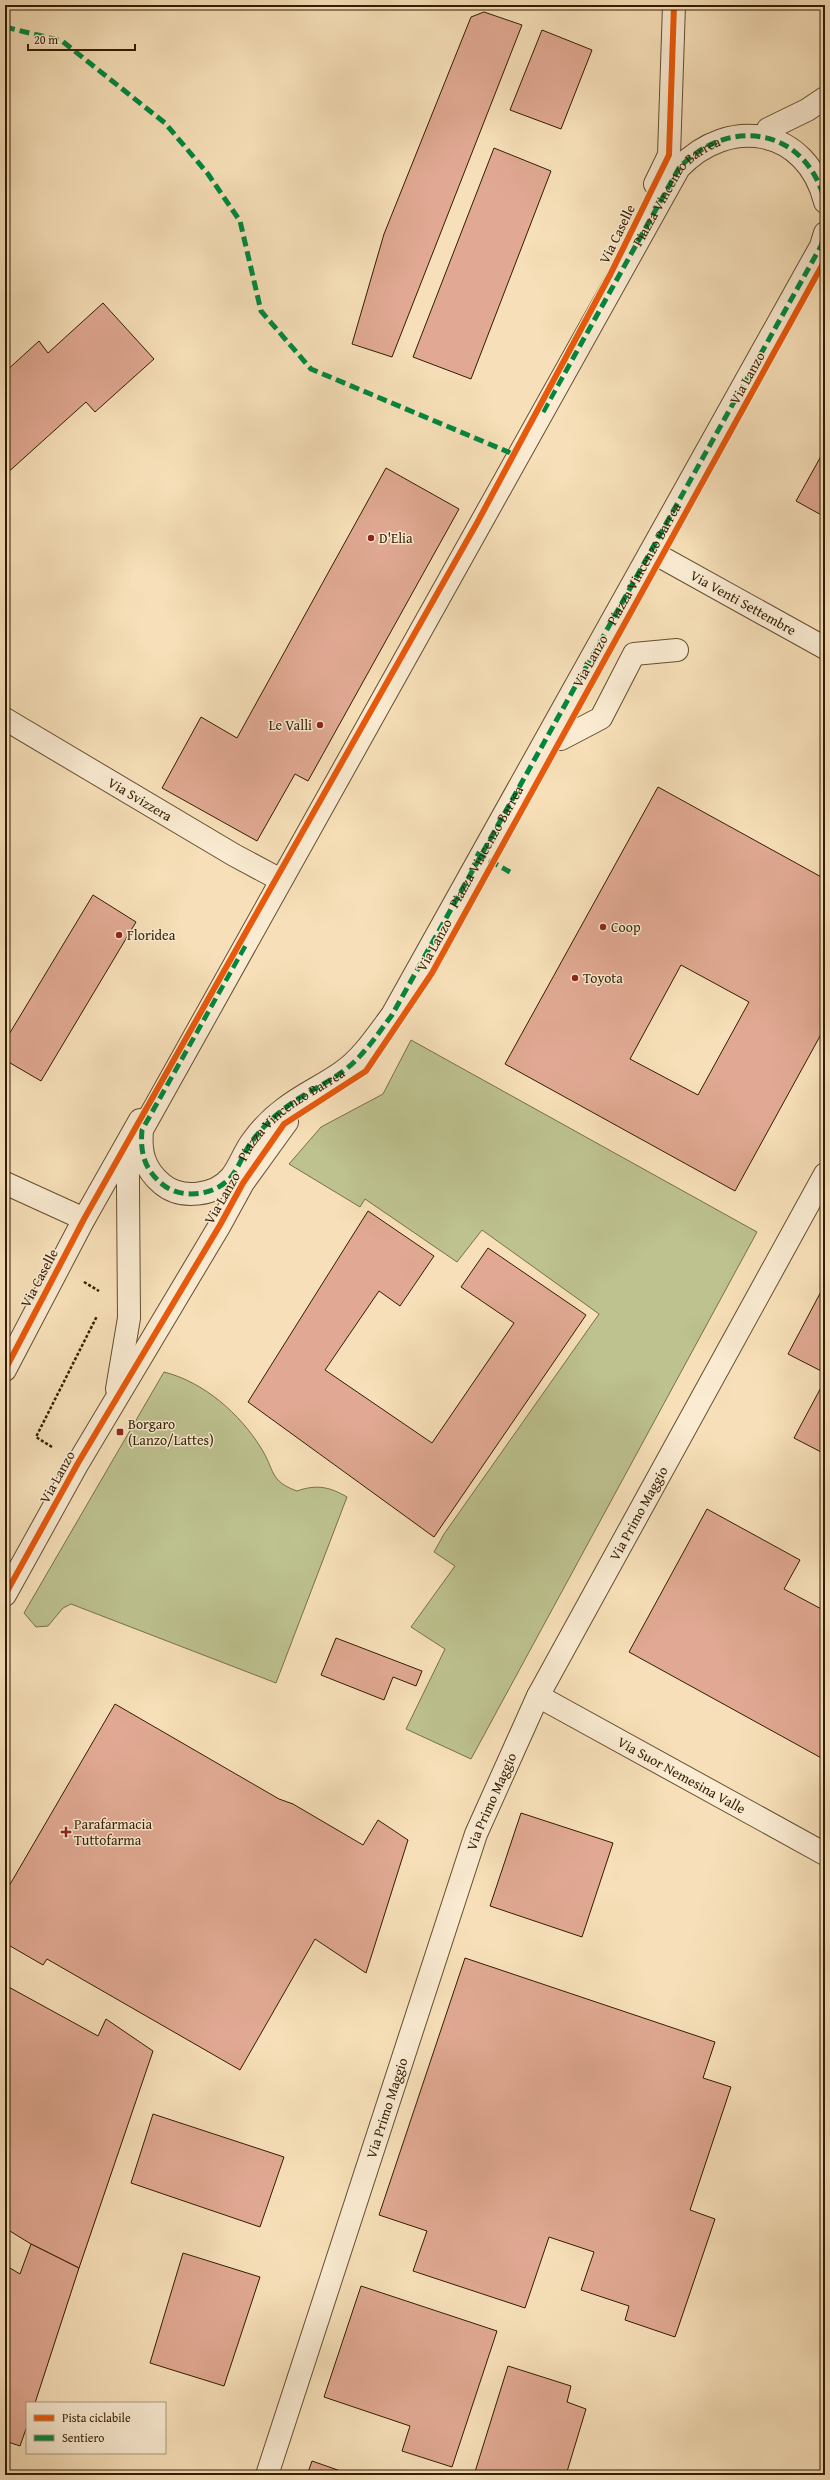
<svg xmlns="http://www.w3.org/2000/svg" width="830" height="2480" viewBox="0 0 830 2480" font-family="'Gentium Book Plus',serif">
  <rect width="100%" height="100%" fill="#f7e0b9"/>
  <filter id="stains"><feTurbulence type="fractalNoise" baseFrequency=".005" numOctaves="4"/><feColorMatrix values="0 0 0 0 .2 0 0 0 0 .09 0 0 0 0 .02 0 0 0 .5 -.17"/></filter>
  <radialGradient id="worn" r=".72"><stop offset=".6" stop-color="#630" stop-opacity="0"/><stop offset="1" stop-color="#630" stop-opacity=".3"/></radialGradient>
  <g fill="#bdc28f" stroke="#787048">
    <path d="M 411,1040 L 757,1232 L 471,1759 L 406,1729 L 445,1649 L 411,1627 L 455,1566 L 434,1552 L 444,1534 L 599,1314 L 482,1230 L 457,1262 L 365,1199 L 360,1207 L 289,1164 L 321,1127 L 383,1094 Z"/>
    <path d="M 164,1372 C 204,1382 240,1414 261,1448 C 275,1470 269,1481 297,1491 C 317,1484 330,1487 347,1497 L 276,1683 L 71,1604 L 63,1608 L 48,1626 L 36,1627 L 24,1613 Z"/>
  </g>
  <g fill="#e1a993" stroke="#331d00" fill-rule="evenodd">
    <path d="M 484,12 L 522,25 L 392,357 L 352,344 L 384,234 L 471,17 Z"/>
    <path d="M 542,30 L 592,50 L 561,129 L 510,110 Z"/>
    <path d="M 494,148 L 551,171 L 471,379 L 413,357 Z"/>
    <path d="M 103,303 L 154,359 L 95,412 L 86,402 L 5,475 L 5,372 L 39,341 L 48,353 Z"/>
    <path d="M 825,449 L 825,517 L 796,501 Z"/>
    <path d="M 386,468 L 459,509 L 308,781 L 295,774 L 257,841 L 162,788 L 201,717 L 237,738 Z"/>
    <path d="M 658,787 L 825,879 L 825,1027 L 735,1191 L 505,1064 ZM 681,965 L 749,1002 L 698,1095 L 630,1059 Z"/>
    <path d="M 93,895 L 136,922 L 41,1081 L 5,1060 L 5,1041 Z"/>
    <path d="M 368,1211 L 434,1256 L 400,1306 L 379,1291 L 325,1370 L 432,1443 L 514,1323 L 461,1287 L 488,1248 L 586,1315 L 434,1537 L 248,1402 Z"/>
    <path d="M 825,1284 L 825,1373 L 788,1354 Z"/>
    <path d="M 825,1380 L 825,1454 L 794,1438 Z"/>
    <path d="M 707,1509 L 800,1560 L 784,1589 L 825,1611 L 825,1760 L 629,1652 Z"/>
    <path d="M 336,1638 L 422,1671 L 416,1686 L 393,1677 L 384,1700 L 321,1675 Z"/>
    <path d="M 115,1704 L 279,1799 L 293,1804 L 363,1845 L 378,1820 L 408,1840 L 366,1973 L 315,1939 L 240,2070 L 47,1959 L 43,1965 L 5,1943 L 5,1893 Z"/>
    <path d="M 521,1813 L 613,1843 L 582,1937 L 490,1906 Z"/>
    <path d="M 465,1958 L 715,2042 L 703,2078 L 731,2087 L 690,2210 L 715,2219 L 675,2337 L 625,2320 L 629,2306 L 581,2290 L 594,2252 L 549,2237 L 525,2308 L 413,2271 L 427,2231 L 379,2215 Z"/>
    <path d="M 5,1985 L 98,2036 L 106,2019 L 153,2051 L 79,2268 L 31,2244 L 5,2228 Z"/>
    <path d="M 153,2114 L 284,2157 L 260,2227 L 131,2183 Z"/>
    <path d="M 31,2244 L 79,2268 L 35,2403 L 27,2403 L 27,2426 L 20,2446 L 5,2441 L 5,2265 L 20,2274 Z"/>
    <path d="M 183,2253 L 260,2277 L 224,2386 L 150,2363 Z"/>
    <path d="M 361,2286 L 497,2331 L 452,2467 L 402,2451 L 410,2426 L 324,2397 Z"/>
    <path d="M 508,2366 L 571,2386 L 567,2402 L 586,2409 L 566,2475 L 474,2475 Z"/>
    <path d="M 312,2461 L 352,2475 L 307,2475 Z"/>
  </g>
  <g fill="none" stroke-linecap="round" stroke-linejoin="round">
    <g stroke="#644e2e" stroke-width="24">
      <g id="minor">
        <path d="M 768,129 L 807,110 L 825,98"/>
        <path d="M 655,184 L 669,155 L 674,5"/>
        <path id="s1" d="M 825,202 C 807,128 729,115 679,168 L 142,1130 C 140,1152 144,1169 162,1184 C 181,1200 215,1196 231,1177 C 240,1166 244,1151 253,1140 C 261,1129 274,1116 285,1108 C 303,1094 324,1085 342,1072 C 362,1058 377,1035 392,1015 L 821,246 L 825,233"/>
        <path id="s2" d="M 661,557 L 825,648"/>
        <path id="s3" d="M 5,719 L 234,855 L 277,878"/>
        <path d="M 561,739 L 601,718 L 634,654 L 677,650"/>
        <path d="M 5,1183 L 84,1219"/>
        <path d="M 5,1370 L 84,1219 L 140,1120"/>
        <path d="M 117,1389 L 129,1318 L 128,1186 L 128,1154 L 131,1143"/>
        <path d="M 5,1595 L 78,1463 L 220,1225 L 243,1183 L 287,1122"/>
        <path id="s4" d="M 538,1696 L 825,1854"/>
        <path id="s5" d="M 267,2475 L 476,1834 L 538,1696 L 825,1174"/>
      </g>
    </g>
    <g stroke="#331d00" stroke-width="2.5" stroke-dasharray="3 2" stroke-linecap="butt">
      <path d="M 84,1282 L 99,1291"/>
      <path d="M 52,1447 L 36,1437 L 97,1316"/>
    </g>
    <use href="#minor" stroke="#faebd2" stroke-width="22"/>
    <g stroke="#00873e" stroke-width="5" stroke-dasharray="10 5" stroke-linecap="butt">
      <path d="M 5,27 L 62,41 L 165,123 L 208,174 L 240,221 L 261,311 L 311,369 L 513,454"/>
      <path id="s6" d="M 543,412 L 679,168 C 729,115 807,128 825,202"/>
      <path d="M 476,853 L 510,872"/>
      <path d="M 245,946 L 142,1130 C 140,1152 144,1169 162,1184 C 181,1200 215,1196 231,1177 C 240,1166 244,1151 253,1140 C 261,1129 274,1116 285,1108 C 303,1094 324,1085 342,1072 C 362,1058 377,1035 392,1015 L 821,246 L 825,233"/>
    </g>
    <g stroke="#faebd2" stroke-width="8">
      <g id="cycleway">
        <path d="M 5,1370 L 84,1219 L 477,523 L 610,275 L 669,155 L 674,5"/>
        <path d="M 5,1595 L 78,1463 L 220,1225 L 243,1183 L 284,1124 L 366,1071 L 432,973 L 825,260"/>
      </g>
    </g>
    <use href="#cycleway" stroke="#e8590c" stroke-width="6"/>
  </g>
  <g fill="#8f2418" stroke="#faebd2" stroke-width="1.5">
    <circle cx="371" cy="538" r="4"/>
    <circle cx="320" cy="725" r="4"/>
    <circle cx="603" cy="927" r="4"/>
    <circle cx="119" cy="935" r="4"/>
    <circle cx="575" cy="978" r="4"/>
    <rect x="116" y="1428" width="8" height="8" rx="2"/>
    <path d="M64 1826h4v4h4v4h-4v4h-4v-4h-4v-4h4z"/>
  </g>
  <g text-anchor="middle" stroke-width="3" stroke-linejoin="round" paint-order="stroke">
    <g font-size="14" fill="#331d00" stroke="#faebd2">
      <text dy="5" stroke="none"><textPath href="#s6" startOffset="260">Piazza Vincenzo Barrea</textPath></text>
      <text transform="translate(617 234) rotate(-64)" y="5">Via Caselle</text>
      <text transform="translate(747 378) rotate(-61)" y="5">Via Lanzo</text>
      <text dy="5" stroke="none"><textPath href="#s1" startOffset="2175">Piazza Vincenzo Barrea</textPath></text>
      <text dy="5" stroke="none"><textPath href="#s2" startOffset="94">Via Venti Settembre</textPath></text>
      <text transform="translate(590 661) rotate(-61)" y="5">Via Lanzo</text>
      <text dy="5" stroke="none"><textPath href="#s3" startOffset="157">Via Svizzera</textPath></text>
      <text dy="5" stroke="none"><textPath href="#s1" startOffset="1851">Piazza Vincenzo Barrea</textPath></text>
      <text transform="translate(434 945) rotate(-61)" y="5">Via Lanzo</text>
      <text dy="5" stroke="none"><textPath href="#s1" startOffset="1515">Piazza Vincenzo Barrea</textPath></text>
      <text transform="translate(222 1198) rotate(-60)" y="5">Via Lanzo</text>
      <text transform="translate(39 1278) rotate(-62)" y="5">Via Caselle</text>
      <text transform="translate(57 1477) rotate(-61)" y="5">Via Lanzo</text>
      <text dy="5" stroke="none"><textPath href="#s5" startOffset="1034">Via Primo Maggio</textPath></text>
      <text dy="5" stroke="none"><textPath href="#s4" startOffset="164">Via Suor Nemesina Valle</textPath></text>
      <text dy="5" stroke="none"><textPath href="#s5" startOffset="710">Via Primo Maggio</textPath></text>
      <text dy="5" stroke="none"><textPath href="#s5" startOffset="386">Via Primo Maggio</textPath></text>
    </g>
    <g font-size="14" fill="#331d00" stroke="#faebd2" text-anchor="start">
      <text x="379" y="543">D'Elia</text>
      <text x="312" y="730" text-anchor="end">Le Valli</text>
      <text x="611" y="932">Coop</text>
      <text x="127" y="940">Floridea</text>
      <text x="583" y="983">Toyota</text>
      <text x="128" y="1429">Borgaro<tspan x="128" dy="16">(Lanzo/Lattes)</tspan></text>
      <text x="74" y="1829">Parafarmacia<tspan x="74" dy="16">Tuttofarma</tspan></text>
    </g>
  </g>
  <rect width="830" height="2480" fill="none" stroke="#f7e0b9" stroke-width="20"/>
  <rect x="6" y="6" width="818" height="2468" fill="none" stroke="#331d00" stroke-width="2"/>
  <rect x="10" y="10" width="810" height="2460" fill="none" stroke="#331d00"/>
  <rect x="26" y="2402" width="140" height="52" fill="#faebd2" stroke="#aa997e"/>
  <rect x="34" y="2415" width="20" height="6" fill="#e8590c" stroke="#aa997e"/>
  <text x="62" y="2422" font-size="12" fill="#331d00">Pista ciclabile</text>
  <rect x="34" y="2435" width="20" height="6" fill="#00873e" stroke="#aa997e"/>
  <text x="62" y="2442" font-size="12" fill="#331d00">Sentiero</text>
  <path d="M28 44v6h107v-6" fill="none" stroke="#331d00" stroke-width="2"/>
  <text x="34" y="44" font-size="12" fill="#331d00" stroke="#faebd2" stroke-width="3" paint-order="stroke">20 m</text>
  <rect width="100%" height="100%" filter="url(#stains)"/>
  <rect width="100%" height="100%" fill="url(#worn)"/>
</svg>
